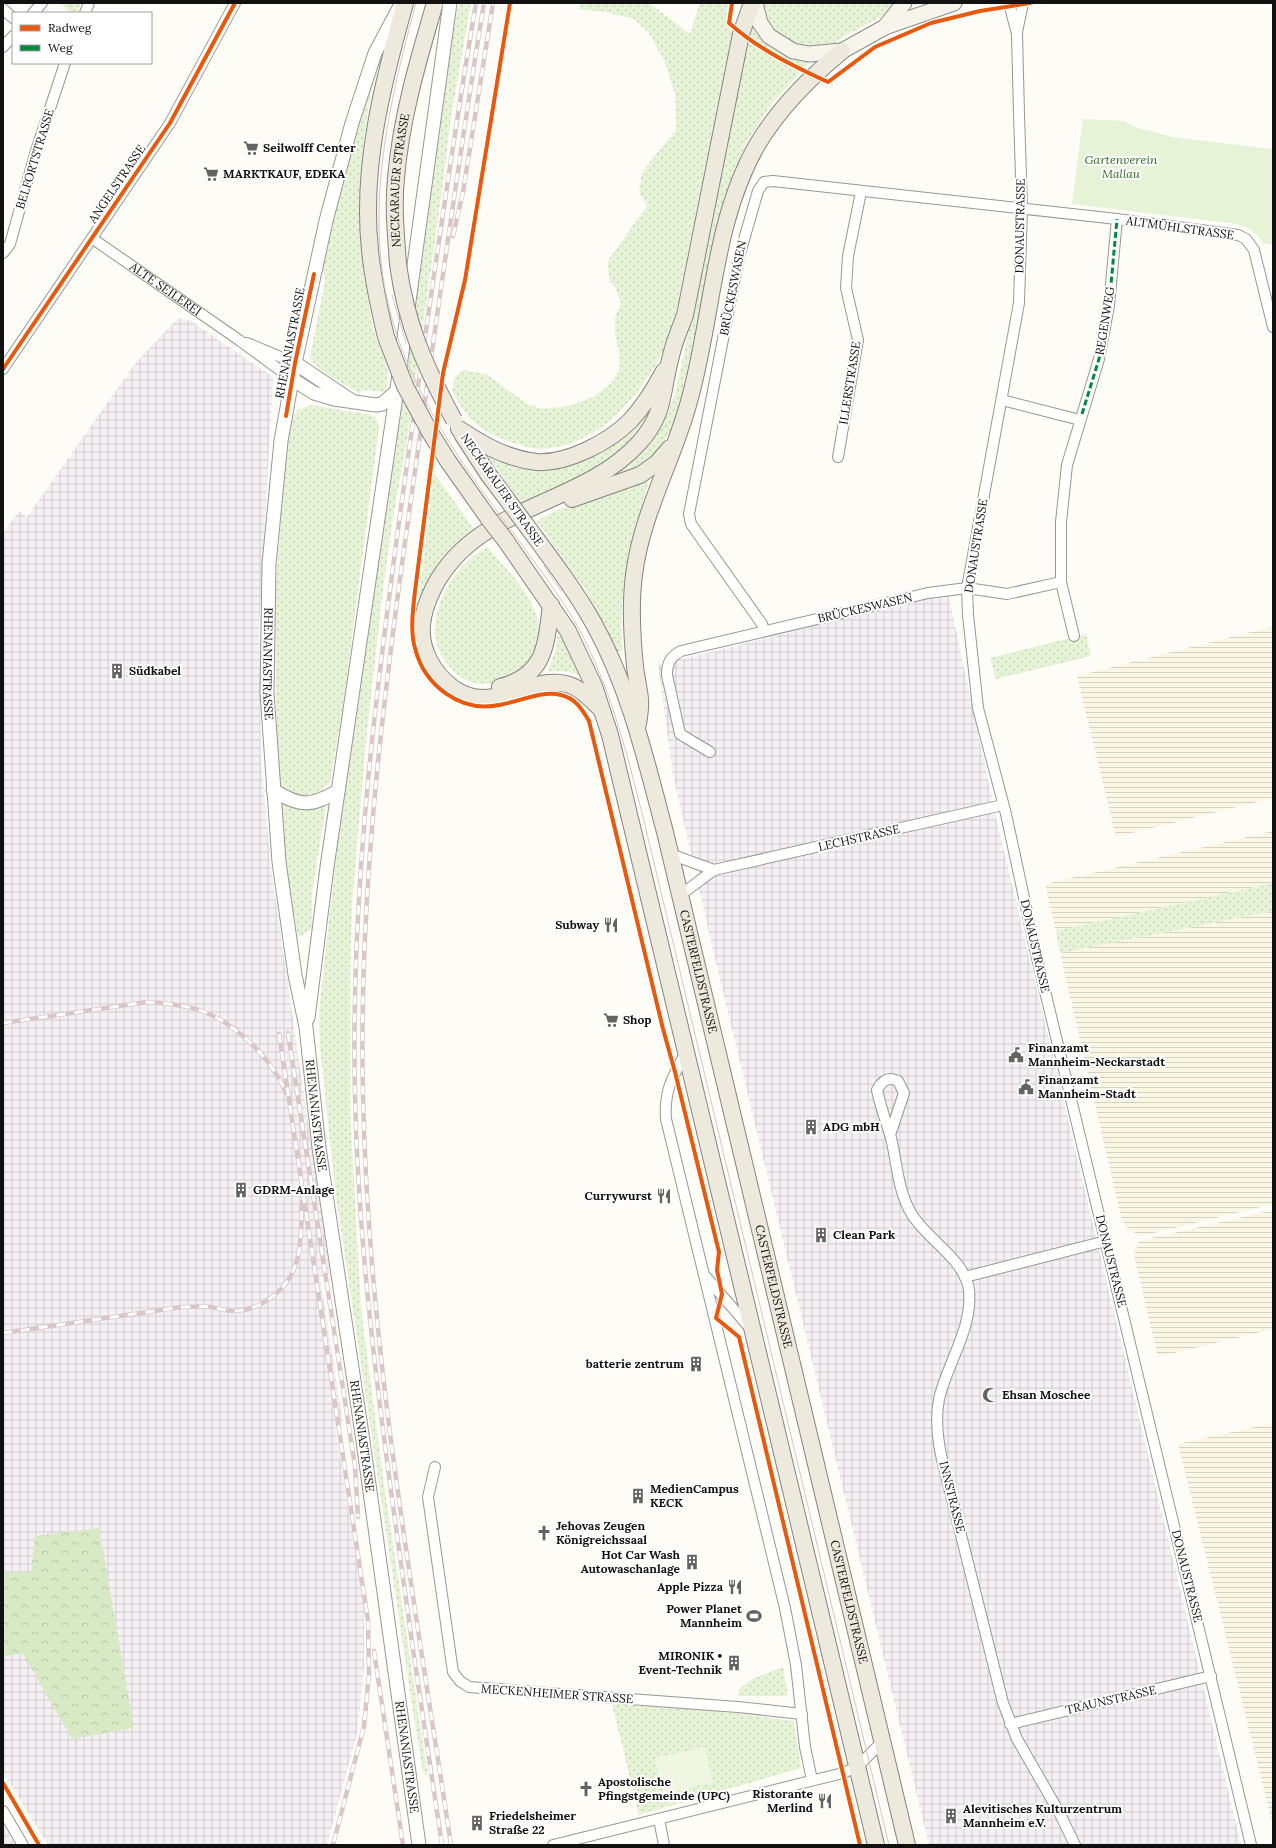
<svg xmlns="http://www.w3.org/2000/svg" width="1276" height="1848" viewBox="0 0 1276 1848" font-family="Lora,serif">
  <defs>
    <pattern id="industrial-grid" width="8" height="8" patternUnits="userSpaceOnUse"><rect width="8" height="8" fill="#f5f0f3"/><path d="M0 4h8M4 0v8" fill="none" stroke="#d1cdcf"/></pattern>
    <pattern id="farmland-rules" width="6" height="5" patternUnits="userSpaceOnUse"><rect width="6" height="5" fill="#f9f7e4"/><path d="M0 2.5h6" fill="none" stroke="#d4d3c3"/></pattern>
    <pattern id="grass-dots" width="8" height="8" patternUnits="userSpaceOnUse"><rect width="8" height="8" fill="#e7f3d7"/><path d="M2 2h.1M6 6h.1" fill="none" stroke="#c5cfb8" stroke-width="1.8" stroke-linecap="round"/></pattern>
    <pattern id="forest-crowns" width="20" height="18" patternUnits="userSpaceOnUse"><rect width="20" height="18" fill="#d8eac5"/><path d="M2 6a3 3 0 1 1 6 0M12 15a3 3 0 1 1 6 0" fill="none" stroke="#b8c8a8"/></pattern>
  </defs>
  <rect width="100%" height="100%" fill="#fdfcf7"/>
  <g fill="url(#industrial-grid)">
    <path d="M 178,318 L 191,321 L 273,377 L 259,629 L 261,761 L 271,868 L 330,1274 L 320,1277 L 343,1424 L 335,1426 L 364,1605 L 364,1669 L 357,1734 L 327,1845 L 48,1845 L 3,1772 L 3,533 L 19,511 L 27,517 L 134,365 Z"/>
    <path d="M 948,593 L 997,822 L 1241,1845 L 929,1845 L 713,950 L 673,775 L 658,665 Z"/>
    <path d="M 3,1825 L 15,1845 L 3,1845 Z"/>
  </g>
  <g fill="url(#farmland-rules)">
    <path d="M 1271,627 L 1273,633 L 1273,798 L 1116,837 L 1077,676 Z"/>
    <path d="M 1273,831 L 1273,883 L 1056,931 L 1045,884 Z"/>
    <path d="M 1273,911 L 1273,1204 L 1141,1236 L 1128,1229 L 1121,1217 L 1060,953 Z"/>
    <path d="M 1273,1210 L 1273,1329 L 1158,1357 L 1134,1255 L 1139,1241 Z"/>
    <path d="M 1273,1423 L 1273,1826 L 1178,1444 Z"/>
  </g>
  <g fill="url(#grass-dots)">
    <path d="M 60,3 L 81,3 L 77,13 L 71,13 Z"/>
    <path d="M 460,3 L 471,3 L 451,117 L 443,183 L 407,440 L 393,518 L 383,589 L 366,740 L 352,906 L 350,978 L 350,1111 L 361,1308 L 383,1477 L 428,1777 L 423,1772 L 413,1712 L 336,1196 L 320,1047 L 319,1012 L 339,828 L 454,23 Z"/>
    <path d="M 583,3 L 649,3 L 690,34 L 700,3 L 728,3 L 726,19 L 733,30 L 674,321 C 670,333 666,346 660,357 C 635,402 595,448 540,449 C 532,449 521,445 514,443 C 481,432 467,421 452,390 L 455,377 L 463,370 L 486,374 L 527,404 L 543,409 L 568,406 L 593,397 L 611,383 L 619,370 L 619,350 L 615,335 L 615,318 L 621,303 L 615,287 L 610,282 L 607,262 L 647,206 L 639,192 L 642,172 L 676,130 L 675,94 L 665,62 L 649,33 L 634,19 L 605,12 L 578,9 Z"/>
    <path d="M 759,3 L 895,3 L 883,16 L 846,35 L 811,61 L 771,104 L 747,141 L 728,187 L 717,229 L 697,326 L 678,409 L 670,432 L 658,450 L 645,463 L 616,475 L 646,446 L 662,426 L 675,394 L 712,226 L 739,85 L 753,19 Z"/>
    <path d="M 383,49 C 358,128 355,210 367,292 C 369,303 370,314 372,325 C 375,339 388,361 388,374 C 388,380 386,386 385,392 L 365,390 L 358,393 C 345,384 316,371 310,357 L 324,286 L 325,276 L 319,265 L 358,109 Z"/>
    <path d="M 655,399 C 626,462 581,477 522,504 L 488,457 C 502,463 517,469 533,470 C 565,472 602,457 625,434 C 635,423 645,410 655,399 Z"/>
    <path d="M 311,405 L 372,415 L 376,418 L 379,427 L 343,707 L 330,782 C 315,800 292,804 279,781 L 276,703 L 275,597 L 285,460 L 292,418 L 298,410 Z"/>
    <path d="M 434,473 L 476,532 L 418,606 Z"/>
    <path d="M 650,477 C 641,510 630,543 625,577 C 621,602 621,626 622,651 L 617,652 L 585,589 L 536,521 L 555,511 L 643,481 Z"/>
    <path d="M 487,547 C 511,575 546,605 538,645 C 536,652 534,660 529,664 C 524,668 519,671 514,675 C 501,684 483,687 468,681 C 457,676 448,666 442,656 C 423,625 445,581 470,559 C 475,555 481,551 487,547 Z"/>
    <path d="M 1086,634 L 1091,656 L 996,679 L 990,658 Z"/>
    <path d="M 557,636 L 562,636 L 579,675 L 563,671 L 548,671 L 556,649 Z"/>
    <path d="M 280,803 C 299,809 307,812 326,804 L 312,894 L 312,929 L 298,937 L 286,868 Z"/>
    <path d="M 1273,883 L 1273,911 L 1060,953 L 1056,931 Z"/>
    <path d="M 783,1667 L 788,1696 L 738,1696 L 739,1689 L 754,1678 Z"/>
    <path d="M 612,1704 L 719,1711 L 794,1721 L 801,1768 L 639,1815 Z"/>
  </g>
  <path fill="url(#forest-crowns)" d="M 99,1528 L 134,1728 L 72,1739 L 23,1654 L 3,1656 L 3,1573 L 31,1571 L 35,1536 Z"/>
  <path fill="#e7f3d7" d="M 1083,119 L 1124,121 L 1138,128 L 1173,137 L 1273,149 L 1273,245 L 1263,243 C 1255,231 1249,227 1236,224 L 1072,204 Z"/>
  <path fill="#f0f6e1" d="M 705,1747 L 713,1782 L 663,1794 L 655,1758 Z"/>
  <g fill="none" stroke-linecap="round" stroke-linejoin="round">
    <g stroke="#979795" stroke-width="12">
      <g id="minor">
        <path d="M 1009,3 L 1017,34 L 1019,114 L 1022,208 L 1019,303 L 967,588 L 968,615 L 978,708 L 1006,814 L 1037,958 L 1251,1845"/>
        <path d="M 3,9 L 13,18"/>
        <path d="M 33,13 L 42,3"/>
        <path d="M 85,13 L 89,3"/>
        <path d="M 1017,32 L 1023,3"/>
        <path d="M 3,47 L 13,36"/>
        <path id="s1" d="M 93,239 L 239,340 L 292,379"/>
        <path d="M 3,253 L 10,244 L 35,154 L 65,63"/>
        <path d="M 247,343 L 295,363"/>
        <path d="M 3,369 L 170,123 L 235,3"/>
        <path d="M 1002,400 L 1080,420"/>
        <path d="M 838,457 L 858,340 L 846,288 L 848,256 L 861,192"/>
        <path d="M 764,631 L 762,624 L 691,524 L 689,514 L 739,257 L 758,191 L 764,182 L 773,181 L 1117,219 L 1238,235 L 1246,239 L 1254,250 L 1273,327"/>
        <path d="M 1074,636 L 1061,582 L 1061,522 L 1067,465 L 1099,359 L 1109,306 L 1117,219"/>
        <path d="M 710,752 L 680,734 L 667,675 C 667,663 670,657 681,651 L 928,593 L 967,588 L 1007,594 L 1061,582"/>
        <path d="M 670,854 L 714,870"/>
        <path d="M 679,896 L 714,870 L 1003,805"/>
        <path d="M 685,1054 C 672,1078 664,1091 666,1119 L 785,1608 L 796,1665 L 805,1747 L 812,1780"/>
        <path d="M 890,1135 L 904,1093 L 898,1081 C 888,1076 882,1081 877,1090 C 880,1105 885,1119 890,1134 C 897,1160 897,1189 911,1213 C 926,1239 965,1259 969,1290 C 973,1326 949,1361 940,1395 C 935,1415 937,1435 941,1455 L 1003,1703 L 1017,1739 L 1059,1812 L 1075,1845"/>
        <path d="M 706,1277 L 749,1327"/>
        <path d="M 965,1277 L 1106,1241"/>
        <path d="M 435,1467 L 428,1497 L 453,1672 L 460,1681 L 469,1687 L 738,1707 L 802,1714"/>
        <path d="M 1010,1724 L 1211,1676"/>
        <path d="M 3,1811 L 23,1845"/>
        <path d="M 659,1819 L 664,1845"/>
        <path d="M 553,1845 L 843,1773 L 857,1767 L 882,1742"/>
      </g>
    </g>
    <g stroke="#979795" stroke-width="15">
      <g id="tertiary">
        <path id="s2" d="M 399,8 L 375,53 L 352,123 L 326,221 L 295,363 L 281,441 L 269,564 L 267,693 L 279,862 L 295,975 L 306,1027 L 319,1148 L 362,1434 L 419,1845"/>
        <path d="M 295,363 L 352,401"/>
        <path d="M 292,379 L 314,393 L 334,399 L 376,405 L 382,404 L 397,391"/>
        <path d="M 273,790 C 301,807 310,807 338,791"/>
        <path d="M 308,1018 L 327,867 L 395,403 L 450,3"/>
      </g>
    </g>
    <g stroke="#8e8d8b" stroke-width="17">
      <g id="secondary">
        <path d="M 755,3 L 760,23 L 769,36 L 793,51 L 809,54 L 842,51 L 885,27 L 954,3"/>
        <path d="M 885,27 L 904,3"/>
      </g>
    </g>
    <g stroke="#858482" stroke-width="18">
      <g id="primary">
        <path id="s3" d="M 398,264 C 396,235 393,207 396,178 C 401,118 418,61 435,3"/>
        <path d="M 386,337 C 379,308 373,280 370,250 C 361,167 383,82 405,3"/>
        <path d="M 459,429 C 483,445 508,459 537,462 C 567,464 609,442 630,421 C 643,407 655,388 664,371"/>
        <path d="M 462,434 L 488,474 L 512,506"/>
        <path d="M 448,461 L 489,519"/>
        <path d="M 572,499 L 640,475 L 657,463 L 670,448"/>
        <path id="s4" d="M 529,529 C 552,560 575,590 594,624 C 630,689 646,761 665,832 L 907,1845"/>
        <path d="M 506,541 L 568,631 L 594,686 L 610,735 L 876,1845"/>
        <path d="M 500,687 C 546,676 546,644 551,605"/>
        <path d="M 601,709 C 591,700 580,687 566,684 C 528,675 492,716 453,688 C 433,673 420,650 422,625 C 423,612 428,599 434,587 C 477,504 581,507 639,443 C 666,413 661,392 671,356 C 674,342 680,329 685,315 L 741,34 L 752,3"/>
        <path d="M 638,724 C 639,716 641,707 640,699 C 639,688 636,677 635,666 C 632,637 630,605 634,575 C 641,516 672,462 688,405 C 713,320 712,224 757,145 C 779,108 809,78 842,51"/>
      </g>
    </g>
    <use href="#minor" stroke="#fffffe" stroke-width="10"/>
    <use href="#tertiary" stroke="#fffffe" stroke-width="13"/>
    <use href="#secondary" stroke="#f6f4eb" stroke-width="15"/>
    <use href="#primary" stroke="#ede9dc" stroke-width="16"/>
    <g stroke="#d9c6c7" stroke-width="1">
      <path d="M 416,3 C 389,103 363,212 391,315 C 410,388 454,453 499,514 C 526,551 555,587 578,627 C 611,688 627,754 644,821 L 889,1845"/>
      <path d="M 392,295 L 406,343"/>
      <path d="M 544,566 L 561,591"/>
    </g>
    <g stroke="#d9c6c7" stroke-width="4.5">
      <g id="rail">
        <path d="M 453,236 L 463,192 L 493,3"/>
        <path d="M 3,1023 L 147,1002 C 164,1003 180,1005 196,1009 C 233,1020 272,1058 286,1093"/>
        <path d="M 288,1033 L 355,1466 L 358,1517"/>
        <path d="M 279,1034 L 368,1621 L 369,1674 L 364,1726 L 333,1845"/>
        <path d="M 3,1333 L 182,1307 C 192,1307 201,1306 210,1307 C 218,1308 226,1311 234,1311 C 263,1310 290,1288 297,1260 C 302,1242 301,1220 302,1202"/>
        <path d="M 374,1651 L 403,1845"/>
        <path d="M 442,1845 C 425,1734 409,1624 394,1513 C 375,1374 358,1235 355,1095 C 350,884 378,673 407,464 C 429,310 450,156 476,3"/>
        <path d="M 451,1845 C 414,1597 368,1347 363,1095 C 358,884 386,673 416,464 C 438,310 459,156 484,3"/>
      </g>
    </g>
    <use href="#rail" stroke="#fff" stroke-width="3" stroke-dasharray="9" stroke-linecap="butt"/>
    <g stroke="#858482" stroke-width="18" stroke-linecap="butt">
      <g id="primary-bridge">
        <path d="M 398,264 C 406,324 425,367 454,420"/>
        <path d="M 386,337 L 405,386 L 431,434 L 448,461"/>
        <path d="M 512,506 L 529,529"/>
        <path d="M 489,519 L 506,541"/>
      </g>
    </g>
    <use href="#primary-bridge" stroke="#ede9dc" stroke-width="16"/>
    <path stroke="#00873e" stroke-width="3" stroke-dasharray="6 3" stroke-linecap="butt" d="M 1082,414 L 1099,359 L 1109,306 L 1117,219"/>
    <g stroke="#fff" stroke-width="6">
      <g id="cycleway">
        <path d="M 510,3 L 465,280 L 443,373 L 415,591 C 413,609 410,631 415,648 C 424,685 460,713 499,705 C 518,702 542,690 561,695 C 575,698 582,709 589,721 L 663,1029 L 675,1072 L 719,1252 L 717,1270 L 722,1294 L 716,1318 L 739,1337 L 860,1845"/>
        <path d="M 732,3 L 729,23 C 758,49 793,66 828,82 L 875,47 L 931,23 L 980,11 L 1030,3"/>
        <path d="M 3,369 L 170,123 L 235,3"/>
        <path d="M 286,416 L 295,363 L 314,274"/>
        <path d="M 3,1783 L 39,1845"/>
      </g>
    </g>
    <use href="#cycleway" stroke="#e8590c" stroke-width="4"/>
  </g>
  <defs>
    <g id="supermarket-bare" transform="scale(1.2)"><path d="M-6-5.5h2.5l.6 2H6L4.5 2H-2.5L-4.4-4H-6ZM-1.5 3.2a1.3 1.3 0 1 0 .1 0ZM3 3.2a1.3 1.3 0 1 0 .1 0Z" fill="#646362" stroke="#fff" stroke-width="2.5" paint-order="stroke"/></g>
    <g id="building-bare" transform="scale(1.2)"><path d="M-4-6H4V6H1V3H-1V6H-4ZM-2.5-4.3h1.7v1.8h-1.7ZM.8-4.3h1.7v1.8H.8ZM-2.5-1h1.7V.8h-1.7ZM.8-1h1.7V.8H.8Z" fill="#646362" stroke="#fff" stroke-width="2.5" paint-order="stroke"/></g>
    <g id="restaurant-bare" transform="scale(1.2)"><path d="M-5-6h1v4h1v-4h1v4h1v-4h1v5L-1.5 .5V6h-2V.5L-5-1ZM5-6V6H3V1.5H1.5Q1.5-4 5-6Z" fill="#646362" stroke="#fff" stroke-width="2.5" paint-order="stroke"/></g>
    <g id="civic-bare" transform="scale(1.2)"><path d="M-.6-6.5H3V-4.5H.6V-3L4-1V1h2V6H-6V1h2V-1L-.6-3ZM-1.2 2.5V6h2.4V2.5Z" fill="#646362" stroke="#fff" stroke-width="2.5" paint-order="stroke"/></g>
    <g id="mosque-bare" transform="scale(1.2)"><path d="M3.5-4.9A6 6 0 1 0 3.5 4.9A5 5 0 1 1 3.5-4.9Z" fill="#646362" stroke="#fff" stroke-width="2.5" paint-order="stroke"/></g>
    <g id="church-bare" transform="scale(1.2)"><path d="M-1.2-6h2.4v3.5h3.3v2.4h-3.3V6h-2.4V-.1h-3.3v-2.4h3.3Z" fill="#646362" stroke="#fff" stroke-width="2.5" paint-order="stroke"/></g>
    <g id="stadium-bare" transform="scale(1.2)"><path d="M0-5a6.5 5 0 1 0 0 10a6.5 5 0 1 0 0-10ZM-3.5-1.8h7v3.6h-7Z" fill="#646362" stroke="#fff" stroke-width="2.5" paint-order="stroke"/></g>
  </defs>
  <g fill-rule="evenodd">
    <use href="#supermarket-bare" x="251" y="148"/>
    <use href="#supermarket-bare" x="211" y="174"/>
    <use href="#building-bare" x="117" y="671"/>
    <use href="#restaurant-bare" x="611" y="925"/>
    <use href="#supermarket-bare" x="611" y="1020"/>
    <use href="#civic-bare" x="1016" y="1055"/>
    <use href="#civic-bare" x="1026" y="1087"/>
    <use href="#building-bare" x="811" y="1127"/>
    <use href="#building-bare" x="241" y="1190"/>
    <use href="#restaurant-bare" x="664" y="1196"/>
    <use href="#building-bare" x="821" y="1235"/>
    <use href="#building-bare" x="696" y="1364"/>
    <use href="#mosque-bare" x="990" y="1395"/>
    <use href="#building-bare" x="638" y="1496"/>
    <use href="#church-bare" x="544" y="1533"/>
    <use href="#building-bare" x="692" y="1562"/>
    <use href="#restaurant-bare" x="735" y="1587"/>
    <use href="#stadium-bare" x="754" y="1616"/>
    <use href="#building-bare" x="734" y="1663"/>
    <use href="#church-bare" x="586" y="1789"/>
    <use href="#restaurant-bare" x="825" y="1801"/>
    <use href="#building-bare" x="951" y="1816"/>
    <use href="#building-bare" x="477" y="1823"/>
  </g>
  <g text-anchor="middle" stroke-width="4" stroke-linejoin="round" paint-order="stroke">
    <g font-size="12" font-weight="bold" fill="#111" stroke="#fff" text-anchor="start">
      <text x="263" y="152">Seilwolff Center</text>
      <text x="223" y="178">MARKTKAUF, EDEKA</text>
      <text x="129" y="675">Südkabel</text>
      <text x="599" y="929" text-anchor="end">Subway</text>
      <text x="623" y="1024">Shop</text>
      <text x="1028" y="1052">Finanzamt<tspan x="1028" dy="14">Mannheim-Neckarstadt</tspan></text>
      <text x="1038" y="1084">Finanzamt<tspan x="1038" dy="14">Mannheim-Stadt</tspan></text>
      <text x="823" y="1131">ADG mbH</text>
      <text x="253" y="1194">GDRM-Anlage</text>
      <text x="652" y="1200" text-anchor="end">Currywurst</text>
      <text x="833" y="1239">Clean Park</text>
      <text x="684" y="1368" text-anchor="end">batterie zentrum</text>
      <text x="1002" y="1399">Ehsan Moschee</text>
      <text x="650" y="1493">MedienCampus<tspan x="650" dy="14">KECK</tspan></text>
      <text x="556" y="1530">Jehovas Zeugen<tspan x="556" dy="14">Königreichssaal</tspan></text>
      <text x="680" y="1559" text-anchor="end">Hot Car Wash<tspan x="680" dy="14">Autowaschanlage</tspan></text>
      <text x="723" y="1591" text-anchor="end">Apple Pizza</text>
      <text x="742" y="1613" text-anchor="end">Power Planet<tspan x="742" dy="14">Mannheim</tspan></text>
      <text x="722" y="1660" text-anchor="end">MIRONIK •<tspan x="722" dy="14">Event-Technik</tspan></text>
      <text x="598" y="1786">Apostolische<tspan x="598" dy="14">Pfingstgemeinde (UPC)</tspan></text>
      <text x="813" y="1798" text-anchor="end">Ristorante<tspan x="813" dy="14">Merlind</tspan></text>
      <text x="963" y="1813">Alevitisches Kulturzentrum<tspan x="963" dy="14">Mannheim e.V.</tspan></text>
      <text x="489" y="1820">Friedelsheimer<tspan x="489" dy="14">Straße 22</tspan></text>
    </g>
    <g font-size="12" fill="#111" stroke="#fff">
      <text transform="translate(35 159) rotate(-73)" y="4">BELFORTSTRASSE</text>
      <text dy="4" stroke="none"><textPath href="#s3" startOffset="84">NECKARAUER STRASSE</textPath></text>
      <text transform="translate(117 184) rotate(-56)" y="4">ANGELSTRASSE</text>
      <text transform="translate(1020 226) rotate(-89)" y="4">DONAUSTRASSE</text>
      <text transform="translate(1180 228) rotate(8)" y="4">ALTMÜHLSTRASSE</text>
      <text transform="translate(733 288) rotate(-79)" y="4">BRÜCKESWASEN</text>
      <text dy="4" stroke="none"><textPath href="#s1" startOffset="88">ALTE SEILEREI</textPath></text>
      <text transform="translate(1105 321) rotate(-81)" y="4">REGENWEG</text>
      <text transform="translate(290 343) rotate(-79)" y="4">RHENANIASTRASSE</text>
      <text transform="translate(850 383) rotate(-81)" y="4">ILLERSTRASSE</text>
      <text transform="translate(502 490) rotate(55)" y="4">NECKARAUER STRASSE</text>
      <text transform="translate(976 546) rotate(-81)" y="4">DONAUSTRASSE</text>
      <text transform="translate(865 608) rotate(-13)" y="4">BRÜCKESWASEN</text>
      <text dy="4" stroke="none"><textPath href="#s2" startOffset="674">RHENANIASTRASSE</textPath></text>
      <text transform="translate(859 838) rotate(-13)" y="4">LECHSTRASSE</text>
      <text transform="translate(1035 946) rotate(77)" y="4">DONAUSTRASSE</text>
      <text dy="4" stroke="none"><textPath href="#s4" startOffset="479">CASTERFELDSTRASSE</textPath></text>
      <text dy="4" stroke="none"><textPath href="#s2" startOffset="1129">RHENANIASTRASSE</textPath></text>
      <text transform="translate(1111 1261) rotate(76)" y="4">DONAUSTRASSE</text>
      <text dy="4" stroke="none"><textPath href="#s4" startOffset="803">CASTERFELDSTRASSE</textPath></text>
      <text dy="4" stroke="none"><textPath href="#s2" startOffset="1453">RHENANIASTRASSE</textPath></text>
      <text transform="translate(952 1497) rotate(76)" y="4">INNSTRASSE</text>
      <text transform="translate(1187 1576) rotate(76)" y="4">DONAUSTRASSE</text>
      <text dy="4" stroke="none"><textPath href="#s4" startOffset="1127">CASTERFELDSTRASSE</textPath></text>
      <text transform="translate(557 1694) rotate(4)" y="4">MECKENHEIMER STRASSE</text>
      <text transform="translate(1111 1700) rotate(-13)" y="4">TRAUNSTRASSE</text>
      <text dy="4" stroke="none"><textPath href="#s2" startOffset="1777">RHENANIASTRASSE</textPath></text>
    </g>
    <g font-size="12" font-style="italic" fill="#2f6b1f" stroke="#fff">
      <text x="1121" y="164">Gartenverein<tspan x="1121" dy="14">Mallau</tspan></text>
    </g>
  </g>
  <rect width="1276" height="1848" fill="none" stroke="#111111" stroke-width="8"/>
  <rect x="12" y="12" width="140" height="52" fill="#ffffff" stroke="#a0a0a0"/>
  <rect x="20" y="25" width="20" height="6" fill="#e8590c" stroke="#a0a0a0"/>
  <text x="48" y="32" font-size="12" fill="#111111">Radweg</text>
  <rect x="20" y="45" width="20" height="6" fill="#00873e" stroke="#a0a0a0"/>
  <text x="48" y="52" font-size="12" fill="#111111">Weg</text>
</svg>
